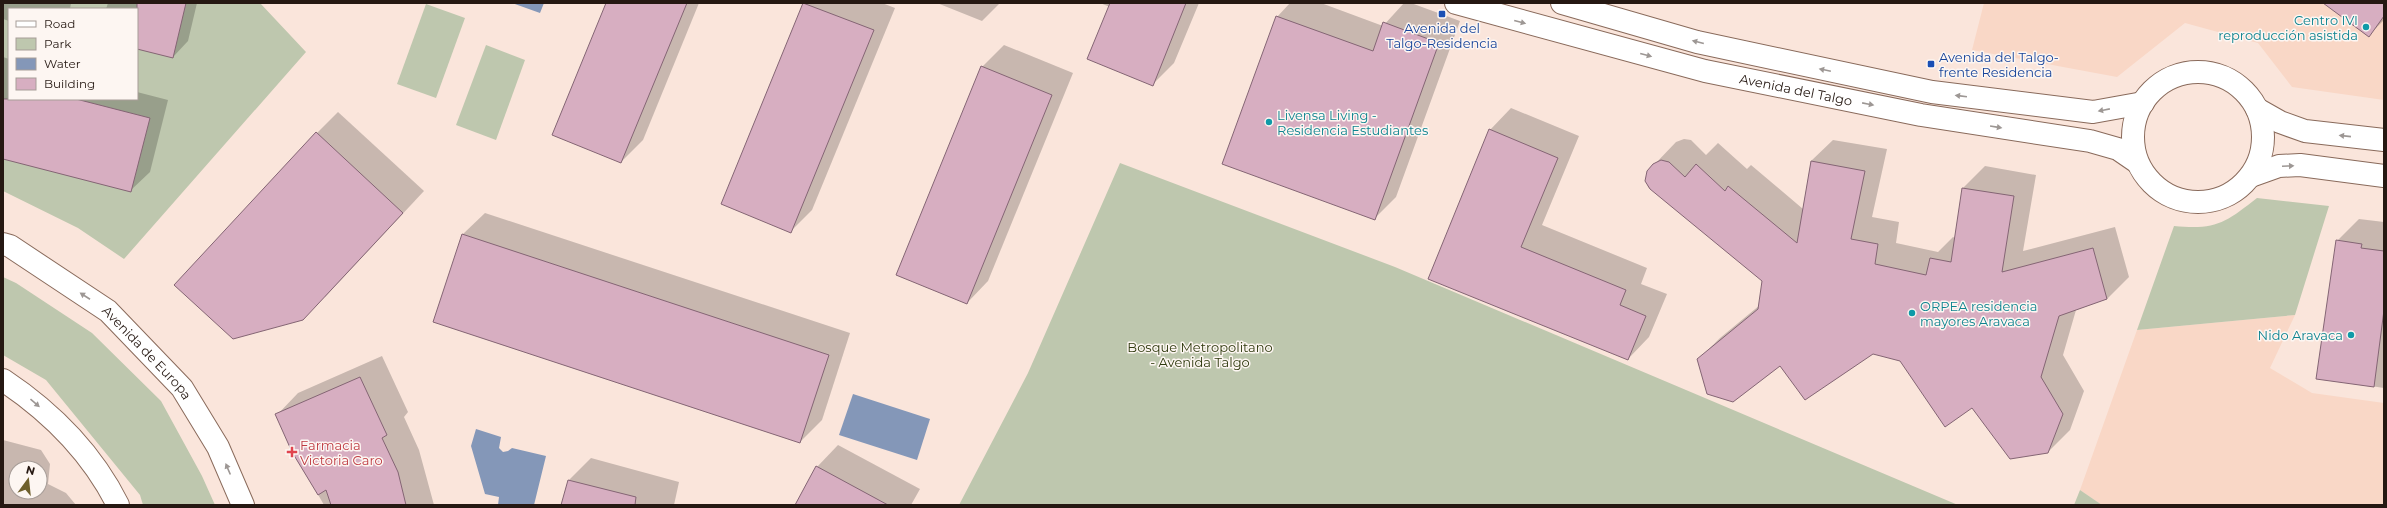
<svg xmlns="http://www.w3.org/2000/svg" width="2387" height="508" viewBox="0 0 2387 508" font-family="Montserrat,sans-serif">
  <rect width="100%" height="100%" fill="#fae5db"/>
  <g fill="#f9d7c6">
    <path d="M 1984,3 L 2384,3 L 2384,100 L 2292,87 L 2258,43 L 2185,23 L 2117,77 L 1972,50 Z"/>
    <path d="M 2295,315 L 2270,368 L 2312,393 L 2384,403 L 2384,505 L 2102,505 L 2080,490 L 2137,330 Z"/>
  </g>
  <g fill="#bec7ae" fill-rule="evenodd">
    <path d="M 3,3 L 260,3 L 306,52 L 124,259 L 78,228 L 3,191 ZM 9,9 L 137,9 L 137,99 L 9,99 Z"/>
    <path d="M 426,4 L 465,18 L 436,98 L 397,84 Z"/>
    <path d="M 486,45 L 525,60 L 496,140 L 456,125 Z"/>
    <path d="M 1120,163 L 1395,267 L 1958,505 L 959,505 L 1028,373 Z"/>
    <path d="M 2257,198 L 2329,206 L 2295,315 L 2137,330 L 2174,226 C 2216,230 2225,223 2257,198 Z"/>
    <path d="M 3,277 L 16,283 L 92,333 L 161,401 L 202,476 L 215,505 L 143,505 L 140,495 L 46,380 L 3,355 Z"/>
    <path d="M 2080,490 L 2102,505 L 2074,505 Z"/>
  </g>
  <g fill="#8497b8">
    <path d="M 512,3 L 544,3 L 540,13 Z"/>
    <path d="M 853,394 L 930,419 L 917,460 L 839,435 Z"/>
    <path d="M 476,429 L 501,437 L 499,448 L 503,452 L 508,451 L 512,448 L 546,456 L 534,505 L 498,505 L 499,497 L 485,494 L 471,446 Z"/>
  </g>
  <g fill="#0003" fill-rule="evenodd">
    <path d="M 3,3 L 71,3 L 70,9 L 9,9 L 9,21 L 3,19 Z"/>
    <path d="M 108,3 L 197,3 L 188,41 L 173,57 L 137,48 L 137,9 L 106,9 Z"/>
    <path d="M 607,3 L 699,3 L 643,140 L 621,162 Z"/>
    <path d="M 804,3 L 882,3 L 895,8 L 812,210 L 790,232 L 722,204 Z"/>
    <path d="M 937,3 L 1000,3 L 982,21 Z"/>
    <path d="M 1100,3 L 1199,3 L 1174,63 L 1152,85 L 1110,7 Z"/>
    <path d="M 1290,3 L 1321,3 L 1383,26 L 1404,3 L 1411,3 L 1460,21 L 1396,197 L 1375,218 L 1277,17 Z"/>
    <path d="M 2321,3 L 2384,3 L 2384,20 L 2368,36 L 2327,5 Z"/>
    <path d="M 1004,45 L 1073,73 L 988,281 L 967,303 L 982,67 Z"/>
    <path d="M 3,57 L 9,59 L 9,99 L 137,99 L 137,92 L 168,100 L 150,172 L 131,190 L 3,158 Z"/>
    <path d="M 1511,108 L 1579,136 L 1542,225 L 1647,268 L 1641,284 L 1667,294 L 1649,337 L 1628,359 L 1429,278 L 1490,130 Z"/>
    <path d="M 338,112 L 424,191 L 325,297 L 317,133 Z"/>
    <path d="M 1684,139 L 1691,140 L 1706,155 L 1718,143 L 1747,169 L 1751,165 L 1803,209 L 1811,161 L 1833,140 L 1887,149 L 1872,217 L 1899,222 L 1896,243 L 1938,252 L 1953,237 L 1955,238 L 1963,188 L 1985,166 L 2036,175 L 2023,251 L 2115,227 L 2129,277 L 2107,299 L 2076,310 L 2063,355 L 2084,391 L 2070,430 L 2048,452 L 1901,360 L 1873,353 L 1780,365 L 1698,360 L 1720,338 L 1760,305 L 1763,280 L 1648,187 L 1646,181 L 1654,165 L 1676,142 Z"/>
    <path d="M 485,213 L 850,333 L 822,420 L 800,442 L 434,322 L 463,234 Z"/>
    <path d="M 2359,219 L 2384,222 L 2384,388 L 2317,378 L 2337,241 Z"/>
    <path d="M 382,356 L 408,412 L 404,417 L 419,450 L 434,505 L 324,505 L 293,451 L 277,415 L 298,393 Z"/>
    <path d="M 3,440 L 41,450 L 50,464 L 48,484 L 66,493 L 76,505 L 3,505 ZM 16,468 L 40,468 L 40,492 L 16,492 Z"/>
    <path d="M 838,445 L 920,489 L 911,505 L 796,505 L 817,467 Z"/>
    <path d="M 591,458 L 679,482 L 674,505 L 562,505 L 569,480 Z"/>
  </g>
  <g fill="#d7aec1" stroke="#846574">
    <path d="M 137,3 L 186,3 L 173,58 L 137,49 Z"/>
    <path d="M 606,3 L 687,3 L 621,163 L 552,135 Z"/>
    <path d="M 803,3 L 874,30 L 791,233 L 721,204 Z"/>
    <path d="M 1110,3 L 1186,3 L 1153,86 L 1087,59 Z"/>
    <path d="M 2323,3 L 2384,3 L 2384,16 L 2369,37 Z"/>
    <path d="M 1276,16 L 1373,51 L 1383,22 L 1439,43 L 1375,220 L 1222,164 Z"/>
    <path d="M 981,66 L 1052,95 L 967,304 L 896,275 Z"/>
    <path d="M 3,99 L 76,99 L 150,118 L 131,192 L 3,159 Z"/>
    <path d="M 1489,129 L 1558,158 L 1521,247 L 1626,290 L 1620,305 L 1646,316 L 1628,360 L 1428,279 Z"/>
    <path d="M 316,132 L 403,213 L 303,320 L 233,339 L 174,285 Z"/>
    <path d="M 1661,160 L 1669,162 L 1685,177 L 1696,164 L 1725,191 L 1728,186 L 1797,243 L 1811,161 L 1865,171 L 1851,239 L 1878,244 L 1875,264 L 1926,275 L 1930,258 L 1951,262 L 1962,188 L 2014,196 L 2002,272 L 2093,248 L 2107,299 L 2059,316 L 2041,377 L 2063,414 L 2048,453 L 2010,459 L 1972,408 L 1945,427 L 1900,361 L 1873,354 L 1805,400 L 1780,366 L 1733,402 L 1707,394 L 1697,359 L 1758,309 L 1762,281 L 1650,189 L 1645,181 L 1647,171 L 1653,164 Z"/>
    <path d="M 462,234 L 829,355 L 800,443 L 433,322 Z"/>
    <path d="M 2336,240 L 2362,244 L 2361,248 L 2384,251 L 2384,310 L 2374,387 L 2316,379 Z"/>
    <path d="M 360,377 L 387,435 L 382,438 L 398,472 L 406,505 L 331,505 L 326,490 L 318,495 L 292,452 L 275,414 Z"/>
    <path d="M 816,466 L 888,505 L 795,505 Z"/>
    <path d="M 568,480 L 636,497 L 635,505 L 561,505 Z"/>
  </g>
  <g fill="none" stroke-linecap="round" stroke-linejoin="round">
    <g stroke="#896a5b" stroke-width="24">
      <g id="minor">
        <path id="s1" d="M 1456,3 L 1705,71 L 1921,115 L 2090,141 L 2118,149 L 2137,162"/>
        <path d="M 1562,3 L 1697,42 L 1932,92 L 2093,112 L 2143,103"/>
        <circle cx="2198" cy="137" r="65"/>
        <path d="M 2257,109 L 2280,122 L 2305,131 L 2384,140"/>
        <path d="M 2251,176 L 2279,166 L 2300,165 L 2384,176"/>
        <path id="s2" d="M 3,244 L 10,246 L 108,311 L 182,388 L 218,447 L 243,505"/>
        <path d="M 3,380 C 51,412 92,453 118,505"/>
      </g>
    </g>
    <use href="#minor" stroke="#fff" stroke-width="22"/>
  </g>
  <defs><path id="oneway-solid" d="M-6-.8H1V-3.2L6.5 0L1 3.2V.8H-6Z"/></defs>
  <g fill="#9d9794">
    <use href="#oneway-solid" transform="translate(1520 22) rotate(15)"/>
    <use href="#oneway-solid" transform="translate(1698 42) rotate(-166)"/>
    <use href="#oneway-solid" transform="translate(1646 55) rotate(15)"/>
    <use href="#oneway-solid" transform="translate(1825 70) rotate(-168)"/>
    <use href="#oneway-solid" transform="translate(1961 96) rotate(-173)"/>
    <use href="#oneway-solid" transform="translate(1868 104) rotate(11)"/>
    <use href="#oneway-solid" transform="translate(2104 110) rotate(169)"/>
    <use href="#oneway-solid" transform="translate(1996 127) rotate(9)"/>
    <use href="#oneway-solid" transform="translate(2345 136) rotate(-174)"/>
    <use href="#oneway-solid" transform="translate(2288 166) rotate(-2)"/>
    <use href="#oneway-solid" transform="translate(85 296) rotate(-147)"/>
    <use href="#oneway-solid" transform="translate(35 403) rotate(41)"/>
    <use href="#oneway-solid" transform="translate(228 469) rotate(-113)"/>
  </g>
  <g fill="#1a4fb4" stroke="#fdf6f2" stroke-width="1.5">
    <rect x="1438" y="10" width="8" height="8" rx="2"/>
    <rect x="1927" y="60" width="8" height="8" rx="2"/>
  </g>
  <g fill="#0f9aa8" stroke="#fdf6f2" stroke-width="1.5">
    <circle cx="2366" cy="27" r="4"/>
    <circle cx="1269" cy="122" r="4"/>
    <circle cx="1912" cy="313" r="4"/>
    <circle cx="2351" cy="335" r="4"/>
  </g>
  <path fill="#e0444e" stroke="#fdf6f2" stroke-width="1.5" d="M290 446h4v4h4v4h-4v4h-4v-4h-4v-4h4z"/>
  <g text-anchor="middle" stroke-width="3" stroke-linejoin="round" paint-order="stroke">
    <g font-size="13" fill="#0d838f" stroke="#fdf6f2" text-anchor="end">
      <text x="2358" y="25">Centro IVI<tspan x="2358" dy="15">reproducción asistida</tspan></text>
      <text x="1277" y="120" text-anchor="start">Livensa Living -<tspan x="1277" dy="15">Residencia Estudiantes</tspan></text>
      <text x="1920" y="311" text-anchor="start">ORPEA residencia<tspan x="1920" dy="15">mayores Aravaca</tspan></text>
      <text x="2343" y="340">Nido Aravaca</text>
    </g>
    <g font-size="13" fill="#164399" stroke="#fdf6f2">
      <text x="1442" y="33">Avenida del<tspan x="1442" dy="15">Talgo-Residencia</tspan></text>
      <text x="1939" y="62" text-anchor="start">Avenida del Talgo-<tspan x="1939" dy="15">frente Residencia</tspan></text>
    </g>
    <g font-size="13" fill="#251812" stroke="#fdf6f2">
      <text dy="5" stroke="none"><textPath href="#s1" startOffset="351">Avenida del Talgo</textPath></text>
      <text dy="5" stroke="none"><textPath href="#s2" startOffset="182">Avenida de Europa</textPath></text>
    </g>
    <g font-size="13" fill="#2e390d" stroke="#fdf6f2">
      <text x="1200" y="352">Bosque Metropolitano<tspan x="1200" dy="15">- Avenida Talgo</tspan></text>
    </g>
    <g font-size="13" fill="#be3a42" stroke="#fdf6f2" text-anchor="start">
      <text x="300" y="450">Farmacia<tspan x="300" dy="15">Victoria Caro</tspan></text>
    </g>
  </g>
  <rect width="2387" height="508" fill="none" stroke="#251812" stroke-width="8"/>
  <rect x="8" y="8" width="130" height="92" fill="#fdf6f2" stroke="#a79d98"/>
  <rect x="16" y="21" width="20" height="6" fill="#ffffff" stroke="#a79d98"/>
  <text x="44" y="28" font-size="12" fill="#251812">Road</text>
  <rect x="16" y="38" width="20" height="12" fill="#bec7ae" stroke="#a79d98"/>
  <text x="44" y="48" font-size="12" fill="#251812">Park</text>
  <rect x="16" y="58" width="20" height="12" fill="#8497b8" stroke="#a79d98"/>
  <text x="44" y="68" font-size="12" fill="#251812">Water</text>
  <rect x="16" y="78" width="20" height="12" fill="#d7aec1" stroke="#a79d98"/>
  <text x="44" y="88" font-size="12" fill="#251812">Building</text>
  <g transform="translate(28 480) rotate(15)"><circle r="19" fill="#fdf6f2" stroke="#a79d98"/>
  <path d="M0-3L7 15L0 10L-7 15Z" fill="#6e5f2c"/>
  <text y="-6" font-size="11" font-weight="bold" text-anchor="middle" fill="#251812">N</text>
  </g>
</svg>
